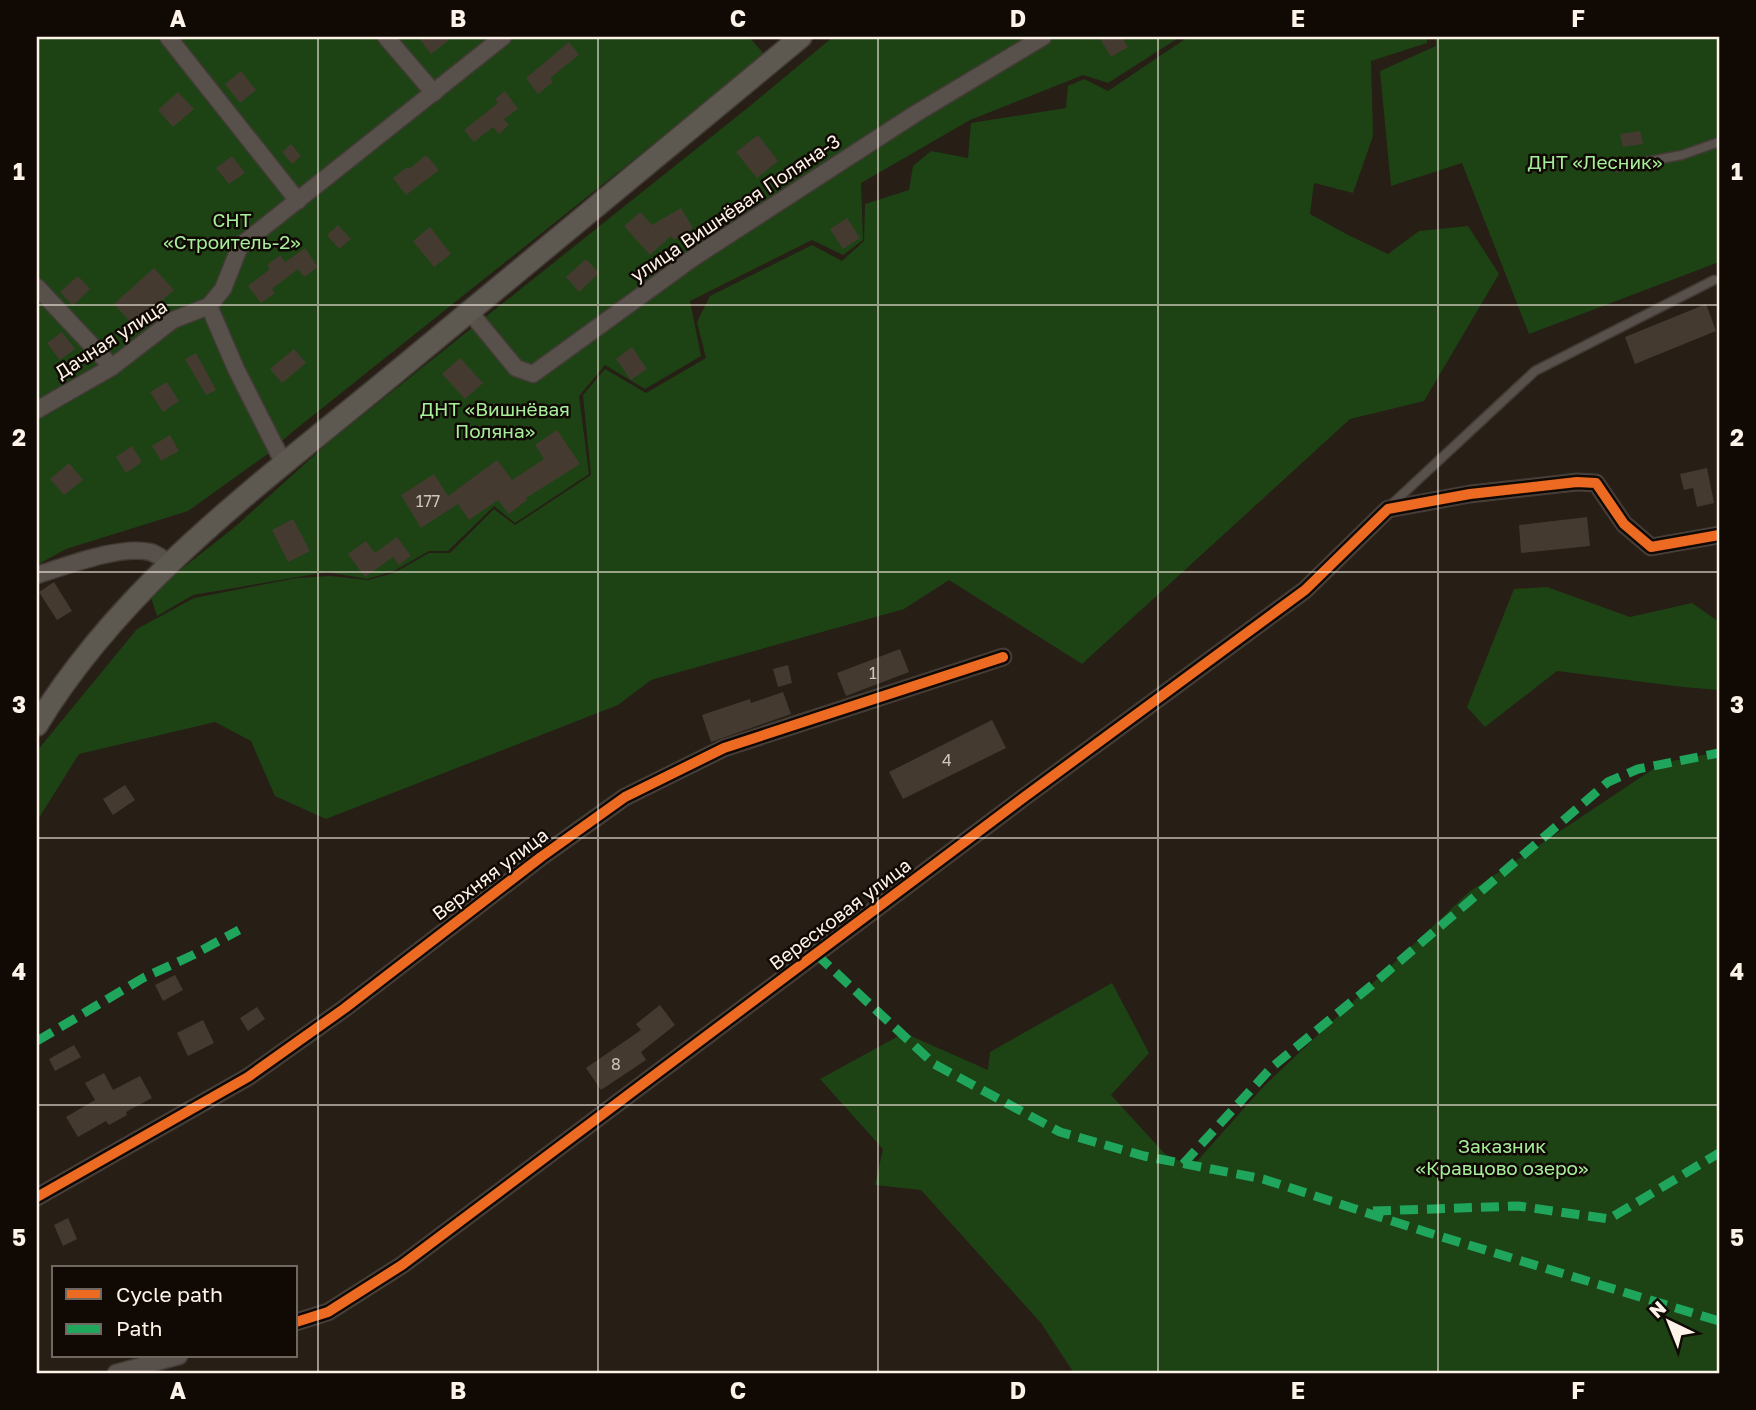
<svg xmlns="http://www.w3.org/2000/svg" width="1756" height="1410" viewBox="0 0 1756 1410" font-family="'Golos Text',sans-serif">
  <rect width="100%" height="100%" fill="#271e16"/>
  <g fill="#1d4315">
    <path d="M 37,37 L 749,37 L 765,55 L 291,433 L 269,453 L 188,511 L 66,549 L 37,565 Z"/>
    <path d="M 833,37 L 1180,37 L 1108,83 L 1083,75 L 970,120 L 861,183 L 863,240 L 843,255 L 812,240 L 690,301 L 701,356 L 645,389 L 605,365 L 579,396 L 589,474 L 515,523 L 494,506 L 448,551 L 429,551 L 394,571 L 367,579 L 327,572 L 193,595 L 157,616 L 150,594 L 236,526 L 329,442 L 750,106 Z"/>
    <path d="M 1188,37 L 1427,37 L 1427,43 L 1371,61 L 1373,136 L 1353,193 L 1314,183 L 1310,214 L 1348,235 L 1388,254 L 1419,231 L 1468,226 L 1499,274 L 1424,401 L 1350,419 L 1082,664 L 949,580 L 904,609 L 651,680 L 618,705 L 326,819 L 275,796 L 251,741 L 215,722 L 79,754 L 37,821 L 37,751 L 137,629 L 194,598 L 297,578 L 330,576 L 368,580 L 394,573 L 429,553 L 450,553 L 494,509 L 515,525 L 591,475 L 583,395 L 605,369 L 646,393 L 706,358 L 697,322 L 710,296 L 812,245 L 842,261 L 864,241 L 865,204 L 909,190 L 913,166 L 931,151 L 968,158 L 971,123 L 1066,108 L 1068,86 L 1084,79 L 1108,91 Z"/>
    <path d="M 1435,37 L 1719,37 L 1719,262 L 1529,334 L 1462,163 L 1391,186 L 1380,71 L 1436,46 Z"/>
    <path d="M 1547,587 L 1630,617 L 1692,603 L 1719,622 L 1719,690 L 1683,687 L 1557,671 L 1485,727 L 1467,707 L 1514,589 Z"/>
    <path d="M 1719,752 L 1719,1373 L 1074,1373 L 1041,1323 L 921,1190 L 875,1185 L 883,1149 L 820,1079 L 904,1033 L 988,1070 L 990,1052 L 1112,983 L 1149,1053 L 1111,1095 L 1165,1154 L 1192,1167 L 1263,1087 L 1469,892 L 1662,763 Z"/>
  </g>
  <g fill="#443a30">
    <path d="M 418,37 L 453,37 L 431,54 Z"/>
    <path d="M 1099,37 L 1122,37 L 1128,47 L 1111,57 Z"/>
    <path d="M 569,42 L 579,55 L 550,78 L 553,82 L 538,94 L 526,78 Z"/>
    <path d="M 241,71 L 256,90 L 240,103 L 225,84 Z"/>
    <path d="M 505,91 L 518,109 L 504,119 L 509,125 L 499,134 L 493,127 L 474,142 L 464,130 L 498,103 L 495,99 Z"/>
    <path d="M 178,92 L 194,109 L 173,127 L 158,110 Z"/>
    <path d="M 1640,131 L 1643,144 L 1623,147 L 1620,134 Z"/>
    <path d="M 758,135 L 778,161 L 757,178 L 736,152 Z"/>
    <path d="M 291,144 L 301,156 L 292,164 L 282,152 Z"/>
    <path d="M 426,155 L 439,170 L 406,195 L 393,178 L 407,167 L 409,169 Z"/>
    <path d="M 232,156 L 245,173 L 229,184 L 216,168 Z"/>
    <path d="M 681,208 L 693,228 L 674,240 L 671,236 L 650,255 L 624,226 L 640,212 L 652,225 Z"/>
    <path d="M 847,218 L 860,238 L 843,249 L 830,229 Z"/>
    <path d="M 338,225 L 351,239 L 339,249 L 327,235 Z"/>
    <path d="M 430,227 L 451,254 L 434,267 L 413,241 Z"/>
    <path d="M 305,248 L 318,267 L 304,277 L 298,269 L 272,289 L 275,293 L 261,303 L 248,286 L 270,269 L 267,265 L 280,255 L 285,262 Z"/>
    <path d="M 586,259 L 599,273 L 579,292 L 566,277 Z"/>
    <path d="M 154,268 L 174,290 L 134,326 L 114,304 Z"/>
    <path d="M 78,276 L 90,289 L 73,306 L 60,292 Z"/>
    <path d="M 1706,304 L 1716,331 L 1635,364 L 1625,337 Z"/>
    <path d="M 62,332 L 75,349 L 60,360 L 47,343 Z"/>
    <path d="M 632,347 L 647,369 L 631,380 L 616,359 Z"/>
    <path d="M 294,349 L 306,363 L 282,383 L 270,369 Z"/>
    <path d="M 196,353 L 216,390 L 206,395 L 185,359 Z"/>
    <path d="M 460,358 L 483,383 L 465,399 L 442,374 Z"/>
    <path d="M 167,382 L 179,401 L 163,412 L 150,392 Z"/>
    <path d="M 557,430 L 580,464 L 526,498 L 527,500 L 509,514 L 498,500 L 469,520 L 458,504 L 421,528 L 401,495 L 434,474 L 448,496 L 497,460 L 512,480 L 544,459 L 535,445 Z"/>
    <path d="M 170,435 L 179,451 L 161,461 L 152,446 Z"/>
    <path d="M 132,446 L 142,462 L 126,473 L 116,457 Z"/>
    <path d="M 69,463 L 83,480 L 64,495 L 50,479 Z"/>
    <path d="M 1707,468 L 1714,503 L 1697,507 L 1693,488 L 1684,490 L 1680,474 Z"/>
    <path d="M 1587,517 L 1590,546 L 1521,553 L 1519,525 Z"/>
    <path d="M 293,519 L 310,551 L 288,562 L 272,530 Z"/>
    <path d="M 397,537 L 411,556 L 399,565 L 393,557 L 365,577 L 348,554 L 366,541 L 375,553 Z"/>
    <path d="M 54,582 L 72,611 L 57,620 L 39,592 Z"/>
    <path d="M 900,649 L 909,672 L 846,696 L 837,673 Z"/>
    <path d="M 788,665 L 792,683 L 778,687 L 773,669 Z"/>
    <path d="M 783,692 L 791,714 L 711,742 L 702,715 L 750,699 L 751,703 Z"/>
    <path d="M 992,720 L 1006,748 L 903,799 L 889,772 Z"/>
    <path d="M 125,785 L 135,800 L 113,815 L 103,799 Z"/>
    <path d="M 175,975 L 183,990 L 163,1001 L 155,985 Z"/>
    <path d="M 660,1005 L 675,1025 L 641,1052 L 646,1060 L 601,1090 L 586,1068 L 641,1030 L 636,1024 Z"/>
    <path d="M 257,1007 L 265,1019 L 248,1031 L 240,1018 Z"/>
    <path d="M 203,1020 L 214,1043 L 188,1056 L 177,1033 Z"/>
    <path d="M 74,1045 L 81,1057 L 55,1071 L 49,1059 Z"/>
    <path d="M 104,1073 L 113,1090 L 140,1076 L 152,1098 L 126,1112 L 127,1115 L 109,1125 L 106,1121 L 78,1137 L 66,1117 L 95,1100 L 85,1083 Z"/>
    <path d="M 68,1218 L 77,1239 L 63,1246 L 54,1225 Z"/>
  </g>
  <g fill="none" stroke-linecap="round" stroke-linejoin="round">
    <g stroke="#433b35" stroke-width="11">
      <g id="lane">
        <path d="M 1617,167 L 1682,155 L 1719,142"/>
        <path d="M 1392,504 L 1535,371 L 1714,280"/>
      </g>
    </g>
    <g stroke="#433b35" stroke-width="19">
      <g id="street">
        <path d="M 168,37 L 298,201"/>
        <path d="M 386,37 L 434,93"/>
        <path d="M 37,287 L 112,367"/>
        <path d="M 469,311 L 516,368 L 533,374 L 693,258 L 915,114 L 1043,37"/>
        <path d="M 37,410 L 112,367 L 173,320 L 209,306"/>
        <path d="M 284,464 L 236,369 L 209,306 L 223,289 L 240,246 L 503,37"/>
        <path d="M 37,575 C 66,566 120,545 150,552 C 157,554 163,559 169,562"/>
        <path d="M 37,1197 L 248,1077 L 345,1008 L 541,857 L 625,797 L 724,748 L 1003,657"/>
        <path d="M 296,1322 L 328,1312 L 402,1265 L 1023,798 L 1305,590 L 1388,509 L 1470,494 L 1577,482 L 1596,483 L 1624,524 L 1651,547 L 1719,535"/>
        <path d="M 116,1373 L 179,1356"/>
      </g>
    </g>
    <g stroke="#433b35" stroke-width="24">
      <path id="secondary" d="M 37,725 C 124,582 262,483 389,378 C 527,264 664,150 801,37"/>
    </g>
    <use href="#lane" stroke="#58514b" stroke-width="8"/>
    <use href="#street" stroke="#58514b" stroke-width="16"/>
    <use href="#secondary" stroke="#5d5850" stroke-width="21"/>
    <g stroke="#20a55d" stroke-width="9" stroke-dasharray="18 9" stroke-linecap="butt">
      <path d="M 816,954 L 934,1064 L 1060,1132 L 1144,1156 L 1263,1179 L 1426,1232 L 1719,1321"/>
      <path d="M 37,1041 L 143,978 L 193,955 L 239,930"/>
      <path d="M 1183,1164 L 1272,1067 L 1372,985 L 1608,782 L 1638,769 L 1719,753"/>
      <path d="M 1373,1211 L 1518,1206 L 1609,1219 L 1719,1153"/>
    </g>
    <g stroke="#110a04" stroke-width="15">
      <g id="cycleway">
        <path d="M 37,1197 L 248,1077 L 345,1008 L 541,857 L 625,797 L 724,748 L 1003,657"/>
        <path d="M 296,1322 L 328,1312 L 402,1265 L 1023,798 L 1305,590 L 1388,509 L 1470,494 L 1577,482 L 1596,483 L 1624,524 L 1651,547 L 1719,535"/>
      </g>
    </g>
    <use href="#cycleway" stroke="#ed6a23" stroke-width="10"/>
  </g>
  <path fill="none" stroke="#fef3e8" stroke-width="2" stroke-opacity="0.55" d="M 318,37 L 318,1373M 598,37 L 598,1373M 878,37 L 878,1373M 1158,37 L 1158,1373M 1438,37 L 1438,1373M 37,305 L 1719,305M 37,572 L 1719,572M 37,838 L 1719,838M 37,1105 L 1719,1105"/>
  <g text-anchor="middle" stroke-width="5" stroke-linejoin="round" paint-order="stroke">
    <g font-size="16" fill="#d0c5ba">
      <text x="428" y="507">177</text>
      <text x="873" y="679">1</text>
      <text x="947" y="766">4</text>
      <text x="616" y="1070">8</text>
    </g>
    <g font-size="19" fill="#a7ee9b" stroke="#110a04">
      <text x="1595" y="169">ДНТ «Лесник»</text>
      <text x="232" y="227">СНТ<tspan x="232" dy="22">«Строитель-2»</tspan></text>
      <text x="495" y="416">ДНТ «Вишнёвая<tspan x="495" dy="22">Поляна»</tspan></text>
      <text x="1502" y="1153">Заказник<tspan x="1502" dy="22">«Кравцово озеро»</tspan></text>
    </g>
    <g font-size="19" fill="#fef3e8" stroke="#110a04">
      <text transform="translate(735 208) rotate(-34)" y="7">улица Вишнёвая Поляна-3</text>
      <text transform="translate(111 339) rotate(-33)" y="7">Дачная улица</text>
      <text transform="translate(490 874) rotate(-37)" y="7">Верхняя улица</text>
      <text transform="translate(840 914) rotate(-37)" y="7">Вересковая улица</text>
    </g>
  </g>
  <rect width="1756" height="1410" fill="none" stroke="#110a04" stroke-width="77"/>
  <rect x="52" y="1266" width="245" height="91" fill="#110a04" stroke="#70675f" stroke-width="2"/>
  <rect x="66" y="1289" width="35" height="10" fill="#ed6a23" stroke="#70675f" stroke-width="2"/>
  <text x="116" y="1302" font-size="21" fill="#fef3e8">Cycle path</text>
  <rect x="66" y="1324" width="35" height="10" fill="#20a55d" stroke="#70675f" stroke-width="2"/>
  <text x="116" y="1336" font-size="21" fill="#fef3e8">Path</text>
  <g transform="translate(1669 1322) rotate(317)" stroke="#110a04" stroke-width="5" paint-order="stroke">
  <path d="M0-5L12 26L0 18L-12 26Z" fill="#fef3e8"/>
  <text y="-10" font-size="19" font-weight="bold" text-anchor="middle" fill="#fef3e8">N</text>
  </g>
  <rect x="38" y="38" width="1680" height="1334" fill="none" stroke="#fef3e8" stroke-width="2.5"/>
  <g font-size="23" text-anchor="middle" font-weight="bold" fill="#fef3e8">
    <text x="178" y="27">A</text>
    <text x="458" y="27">B</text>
    <text x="738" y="27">C</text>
    <text x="1018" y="27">D</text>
    <text x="1298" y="27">E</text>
    <text x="1578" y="27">F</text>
    <text x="19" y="180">1</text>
    <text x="1737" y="180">1</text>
    <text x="19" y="446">2</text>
    <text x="1737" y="446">2</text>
    <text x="19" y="713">3</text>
    <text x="1737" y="713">3</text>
    <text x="19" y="980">4</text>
    <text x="1737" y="980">4</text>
    <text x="19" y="1246">5</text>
    <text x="1737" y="1246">5</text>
    <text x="178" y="1399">A</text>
    <text x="458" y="1399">B</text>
    <text x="738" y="1399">C</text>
    <text x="1018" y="1399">D</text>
    <text x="1298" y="1399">E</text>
    <text x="1578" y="1399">F</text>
  </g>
</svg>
